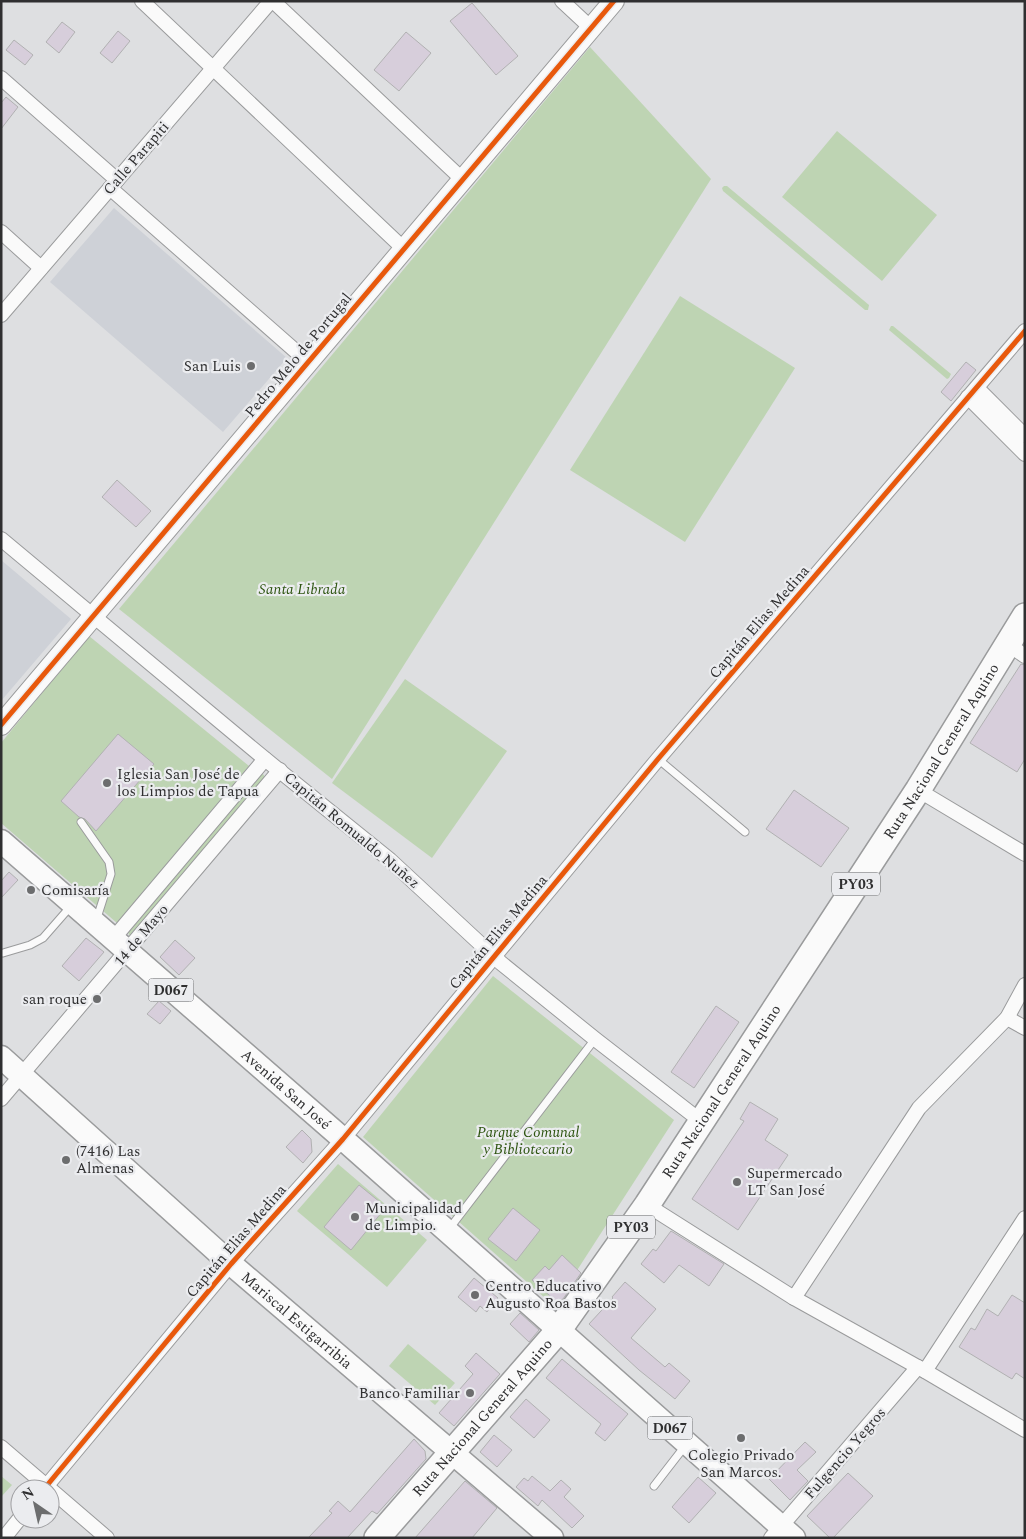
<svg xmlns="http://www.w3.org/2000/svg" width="1026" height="1539" viewBox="0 0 1026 1539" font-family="Spectral,serif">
  <rect width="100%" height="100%" fill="#dedfe1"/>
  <g fill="#ced1d7">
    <path d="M 114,208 L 287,358 L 223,432 L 50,282 Z"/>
    <path d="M 1,560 L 71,619 L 1,701 Z"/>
  </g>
  <g fill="#bed4b3">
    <path d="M 590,47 L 711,179 L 332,779 L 119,609 Z"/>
    <path d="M 837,131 L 937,215 L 882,281 L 782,197 Z"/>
    <path d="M 724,186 L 727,186 L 869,305 L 868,310 L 865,310 L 723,191 L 722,188 Z"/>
    <path d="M 680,296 L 795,368 L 685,542 L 570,470 Z"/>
    <path d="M 891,326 L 893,326 L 951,374 L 949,378 L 947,379 L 889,330 Z"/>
    <path d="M 89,636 L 249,766 L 117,923 L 1,823 L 1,743 Z"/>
    <path d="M 405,679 L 507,751 L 432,858 L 332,783 Z"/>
    <path d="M 261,773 L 264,775 L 264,778 L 131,936 L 129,935 L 128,931 Z"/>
    <path d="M 493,976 L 674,1120 L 554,1306 L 363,1137 Z"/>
    <path d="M 338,1164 L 427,1240 L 387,1287 L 297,1211 Z"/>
    <path d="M 408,1344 L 455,1383 L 435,1405 L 389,1366 Z"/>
    <path d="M 1,1476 L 12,1485 L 1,1497 Z"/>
  </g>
  <g fill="#d7cedb" stroke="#b1b1b2">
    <path d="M 472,3 L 518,56 L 496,75 L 450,21 Z"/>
    <path d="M 62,22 L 75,32 L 59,53 L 46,42 Z"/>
    <path d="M 118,31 L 130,41 L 112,63 L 100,53 Z"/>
    <path d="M 406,32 L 431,53 L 399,91 L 374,70 Z"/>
    <path d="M 14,40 L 33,55 L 25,65 L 6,50 Z"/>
    <path d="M 6,97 L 18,107 L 1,129 L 1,103 Z"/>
    <path d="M 966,362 L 976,370 L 951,401 L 941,392 Z"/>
    <path d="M 117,480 L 151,511 L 136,527 L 102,497 Z"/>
    <path d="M 1021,664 L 1025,665 L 1025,759 L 1017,772 L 970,743 Z"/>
    <path d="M 118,734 L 154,764 L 96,831 L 85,819 L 79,817 L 61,801 Z"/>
    <path d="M 794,790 L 849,828 L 821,867 L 766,829 Z"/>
    <path d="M 9,872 L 18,880 L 1,898 L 1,881 Z"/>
    <path d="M 86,938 L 104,952 L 79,981 L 62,966 Z"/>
    <path d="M 175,940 L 195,958 L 179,975 L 160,957 Z"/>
    <path d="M 159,1001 L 171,1011 L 160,1024 L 147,1014 Z"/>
    <path d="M 716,1006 L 739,1022 L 694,1088 L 671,1072 Z"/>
    <path d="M 750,1102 L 778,1119 L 765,1140 L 788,1155 L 738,1230 L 692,1199 L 744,1121 L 740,1119 Z"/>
    <path d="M 302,1130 L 311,1139 L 312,1152 L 303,1163 L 286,1147 Z"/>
    <path d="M 359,1185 L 386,1207 L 351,1250 L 324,1227 Z"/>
    <path d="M 513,1208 L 540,1230 L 516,1261 L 488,1239 Z"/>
    <path d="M 671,1231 L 724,1264 L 709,1286 L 679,1265 L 664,1283 L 641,1264 L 653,1249 L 656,1251 Z"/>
    <path d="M 562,1255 L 581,1273 L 563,1299 L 557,1302 L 532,1280 L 545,1266 L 549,1270 Z"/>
    <path d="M 474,1278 L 498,1298 L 487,1312 L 480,1306 L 476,1312 L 458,1297 Z"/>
    <path d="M 625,1282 L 656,1309 L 631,1338 L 665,1367 L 669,1363 L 690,1381 L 675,1399 L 639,1370 L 589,1324 L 613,1298 L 612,1297 Z"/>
    <path d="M 1012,1295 L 1025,1303 L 1025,1379 L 1016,1373 L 1012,1379 L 959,1347 L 971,1328 L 975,1330 L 987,1309 L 998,1316 Z"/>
    <path d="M 520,1313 L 539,1330 L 529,1342 L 510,1324 Z"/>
    <path d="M 476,1353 L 500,1374 L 454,1426 L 439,1413 L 473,1374 L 465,1366 Z"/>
    <path d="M 562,1359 L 628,1414 L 605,1441 L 595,1433 L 601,1424 L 546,1378 Z"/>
    <path d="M 526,1399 L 550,1420 L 534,1438 L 510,1417 Z"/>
    <path d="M 494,1435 L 512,1450 L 497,1467 L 480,1452 Z"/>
    <path d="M 414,1439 L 425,1451 L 426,1459 L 377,1514 L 372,1511 L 347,1538 L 308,1538 L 332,1513 L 329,1511 L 338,1501 L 350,1512 Z"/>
    <path d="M 805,1442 L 816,1452 L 797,1470 L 808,1481 L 790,1500 L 769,1479 Z"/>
    <path d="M 848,1473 L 873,1496 L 833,1538 L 830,1538 L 807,1516 Z"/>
    <path d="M 532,1476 L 550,1491 L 561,1480 L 571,1489 L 564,1497 L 584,1516 L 572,1528 L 542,1500 L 538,1506 L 516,1487 L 524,1478 L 528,1481 Z"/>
    <path d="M 698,1477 L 716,1493 L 689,1523 L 672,1507 Z"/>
    <path d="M 465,1481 L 497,1508 L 472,1538 L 415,1538 Z"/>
  </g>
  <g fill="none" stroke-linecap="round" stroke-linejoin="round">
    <g stroke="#9a9b9c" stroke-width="9">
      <g id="lane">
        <path d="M 658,759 L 745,832"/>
        <path d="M 81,822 L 109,862 L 111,874 L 97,918"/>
        <path d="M 3,953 L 30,945 L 43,938 L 71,906"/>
        <path d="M 449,1229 L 595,1039"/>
        <path d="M 654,1486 L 685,1446"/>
      </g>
    </g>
    <g stroke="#9a9b9c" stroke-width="16">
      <g id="street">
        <path d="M 142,1 L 404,249"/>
        <path d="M 273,1 L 463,180"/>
        <path d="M 562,1 L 591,28"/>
        <path d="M 1,78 L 117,180"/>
        <path d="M 110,188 L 308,362"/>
        <path d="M 1,232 L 41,268"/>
        <path d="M 1,315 L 271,1"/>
        <path d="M 977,388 L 1025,436"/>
        <path d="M 968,397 L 1025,454"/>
        <path d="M 1,539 L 265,759 L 390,860 L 501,963 L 595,1039 L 702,1122"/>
        <path d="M 1008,644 L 1025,656"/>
        <path d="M 918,790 L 1025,854"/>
        <path d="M 113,939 L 265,759"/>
        <path d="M 1007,1018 L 1025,1028"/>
        <path d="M 1,1099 L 280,770"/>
        <path d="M 647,1205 L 794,1298 L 925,1371 L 1025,1430"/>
        <path d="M 794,1298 L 919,1108 L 1007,1018 L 1025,985"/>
        <path d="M 925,1371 L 1025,1218"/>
        <path d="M 1,1447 L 50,1489"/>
        <path d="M 44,1489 L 231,1264 L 343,1139 L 658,759 L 1025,331"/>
        <path d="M 50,1489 L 107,1538"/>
        <path d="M 4,1538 L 20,1518"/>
        <path d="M 771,1538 L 918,1367"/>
      </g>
    </g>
    <g stroke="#9a9b9c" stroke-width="22">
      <path id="secondary" d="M 1,725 L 614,1"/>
    </g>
    <g stroke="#9a9b9c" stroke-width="25">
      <g id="primary">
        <path id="s1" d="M 1,841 L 343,1139 L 794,1538"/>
        <path id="s2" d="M 1,1057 L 231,1264 L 552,1538"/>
      </g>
    </g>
    <g stroke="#9a9b9c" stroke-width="28">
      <g id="highway">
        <path id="s3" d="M 377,1538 L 558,1331 L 647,1205 L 918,790 L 1025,616"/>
      </g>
    </g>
    <use href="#lane" stroke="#fafafa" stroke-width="7"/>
    <use href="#street" stroke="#fafafa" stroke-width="14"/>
    <use href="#secondary" stroke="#fafafa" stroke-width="20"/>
    <use href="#primary" stroke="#fafafa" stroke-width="22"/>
    <use href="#highway" stroke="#fafafa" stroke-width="25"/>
    <g stroke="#ebecef" stroke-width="8">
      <g id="cycleway">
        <path d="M 1,725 L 614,1"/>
        <path d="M 44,1489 L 231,1264 L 343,1139 L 658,759 L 1025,331"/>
      </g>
    </g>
    <use href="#cycleway" stroke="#e8590c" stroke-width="5"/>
  </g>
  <g fill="#6c6d6e" stroke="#ebecef" stroke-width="2">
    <circle cx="251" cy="366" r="5"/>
    <circle cx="107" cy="783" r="5"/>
    <circle cx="31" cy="890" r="5"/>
    <circle cx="97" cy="999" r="5"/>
    <circle cx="66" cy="1160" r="5"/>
    <circle cx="737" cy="1182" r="5"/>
    <circle cx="355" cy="1217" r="5"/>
    <circle cx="475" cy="1295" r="5"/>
    <circle cx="470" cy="1393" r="5"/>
    <circle cx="741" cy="1438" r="5"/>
  </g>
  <g text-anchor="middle" stroke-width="4.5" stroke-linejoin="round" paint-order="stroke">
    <g fill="#ebecef" stroke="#676869" stroke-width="1">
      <rect x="832" y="872.5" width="48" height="23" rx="4"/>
      <rect x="148.5" y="978.5" width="45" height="23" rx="4"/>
      <rect x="607" y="1215.5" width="48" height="23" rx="4"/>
      <rect x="647.5" y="1416.5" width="45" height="23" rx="4"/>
    </g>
    <g font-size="14" font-weight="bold" fill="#2f2f30">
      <text x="856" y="889">PY03</text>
      <text x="171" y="995">D067</text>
      <text x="631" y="1232">PY03</text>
      <text x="670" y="1433">D067</text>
    </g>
    <g font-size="15" fill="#2f2f30" stroke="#ebecef">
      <text transform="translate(136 158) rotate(-49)" y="5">Calle Parapiti</text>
      <text transform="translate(298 355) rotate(-50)" y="5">Pedro Melo de Portugal</text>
      <text transform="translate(759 622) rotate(-49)" y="5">Capitán Elias Medina</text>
      <text dy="5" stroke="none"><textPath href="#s3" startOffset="970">Ruta Nacional General Aquino</textPath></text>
      <text transform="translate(352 830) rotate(40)" y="5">Capitán Romualdo Nuñez</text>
      <text transform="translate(498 932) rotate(-50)" y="5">Capitán Elias Medina</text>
      <text transform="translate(141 935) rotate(-50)" y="5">14 de Mayo</text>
      <text dy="5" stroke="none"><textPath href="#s1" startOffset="378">Avenida San José</textPath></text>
      <text dy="5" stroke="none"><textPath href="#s3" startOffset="565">Ruta Nacional General Aquino</textPath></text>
      <text transform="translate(236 1241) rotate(-49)" y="5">Capitán Elias Medina</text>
      <text dy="5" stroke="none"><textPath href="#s2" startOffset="396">Mariscal Estigarribia</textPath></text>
      <text dy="5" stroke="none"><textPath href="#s3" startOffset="160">Ruta Nacional General Aquino</textPath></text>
      <text transform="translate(845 1453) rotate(-49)" y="5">Fulgencio Yegros</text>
    </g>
    <g font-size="15" fill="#2f2f30" stroke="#ebecef" text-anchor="start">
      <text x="241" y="371" text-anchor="end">San Luis</text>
      <text x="117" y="779">Iglesia San José de<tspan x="117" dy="17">los Limpios de Tapua</tspan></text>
      <text x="41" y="895">Comisaría</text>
      <text x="87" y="1004" text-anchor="end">san roque</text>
      <text x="76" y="1156">(7416) Las<tspan x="76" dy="17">Almenas</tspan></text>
      <text x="747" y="1178">Supermercado<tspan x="747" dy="17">LT San José</tspan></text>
      <text x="365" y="1213">Municipalidad<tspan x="365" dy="17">de Limpio.</tspan></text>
      <text x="485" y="1291">Centro Educativo<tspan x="485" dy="17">Augusto Roa Bastos</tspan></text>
      <text x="460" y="1398" text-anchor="end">Banco Familiar</text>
      <text x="741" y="1460" text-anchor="middle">Colegio Privado<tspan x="741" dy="17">San Marcos.</tspan></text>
    </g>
    <g font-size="15" font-style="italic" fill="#2e5511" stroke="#ebecef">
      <text x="302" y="594">Santa Librada</text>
      <text x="528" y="1137">Parque Comunal<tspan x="528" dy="17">y Bibliotecario</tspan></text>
    </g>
  </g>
  <rect width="1026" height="1539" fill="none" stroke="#2f2f30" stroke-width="5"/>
  <g transform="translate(35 1504) rotate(326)"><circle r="24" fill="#ebecef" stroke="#a0a0a3"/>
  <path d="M0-4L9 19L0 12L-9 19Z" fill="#6c6d6e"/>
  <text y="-8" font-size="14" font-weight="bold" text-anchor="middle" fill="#2f2f30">N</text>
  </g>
</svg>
